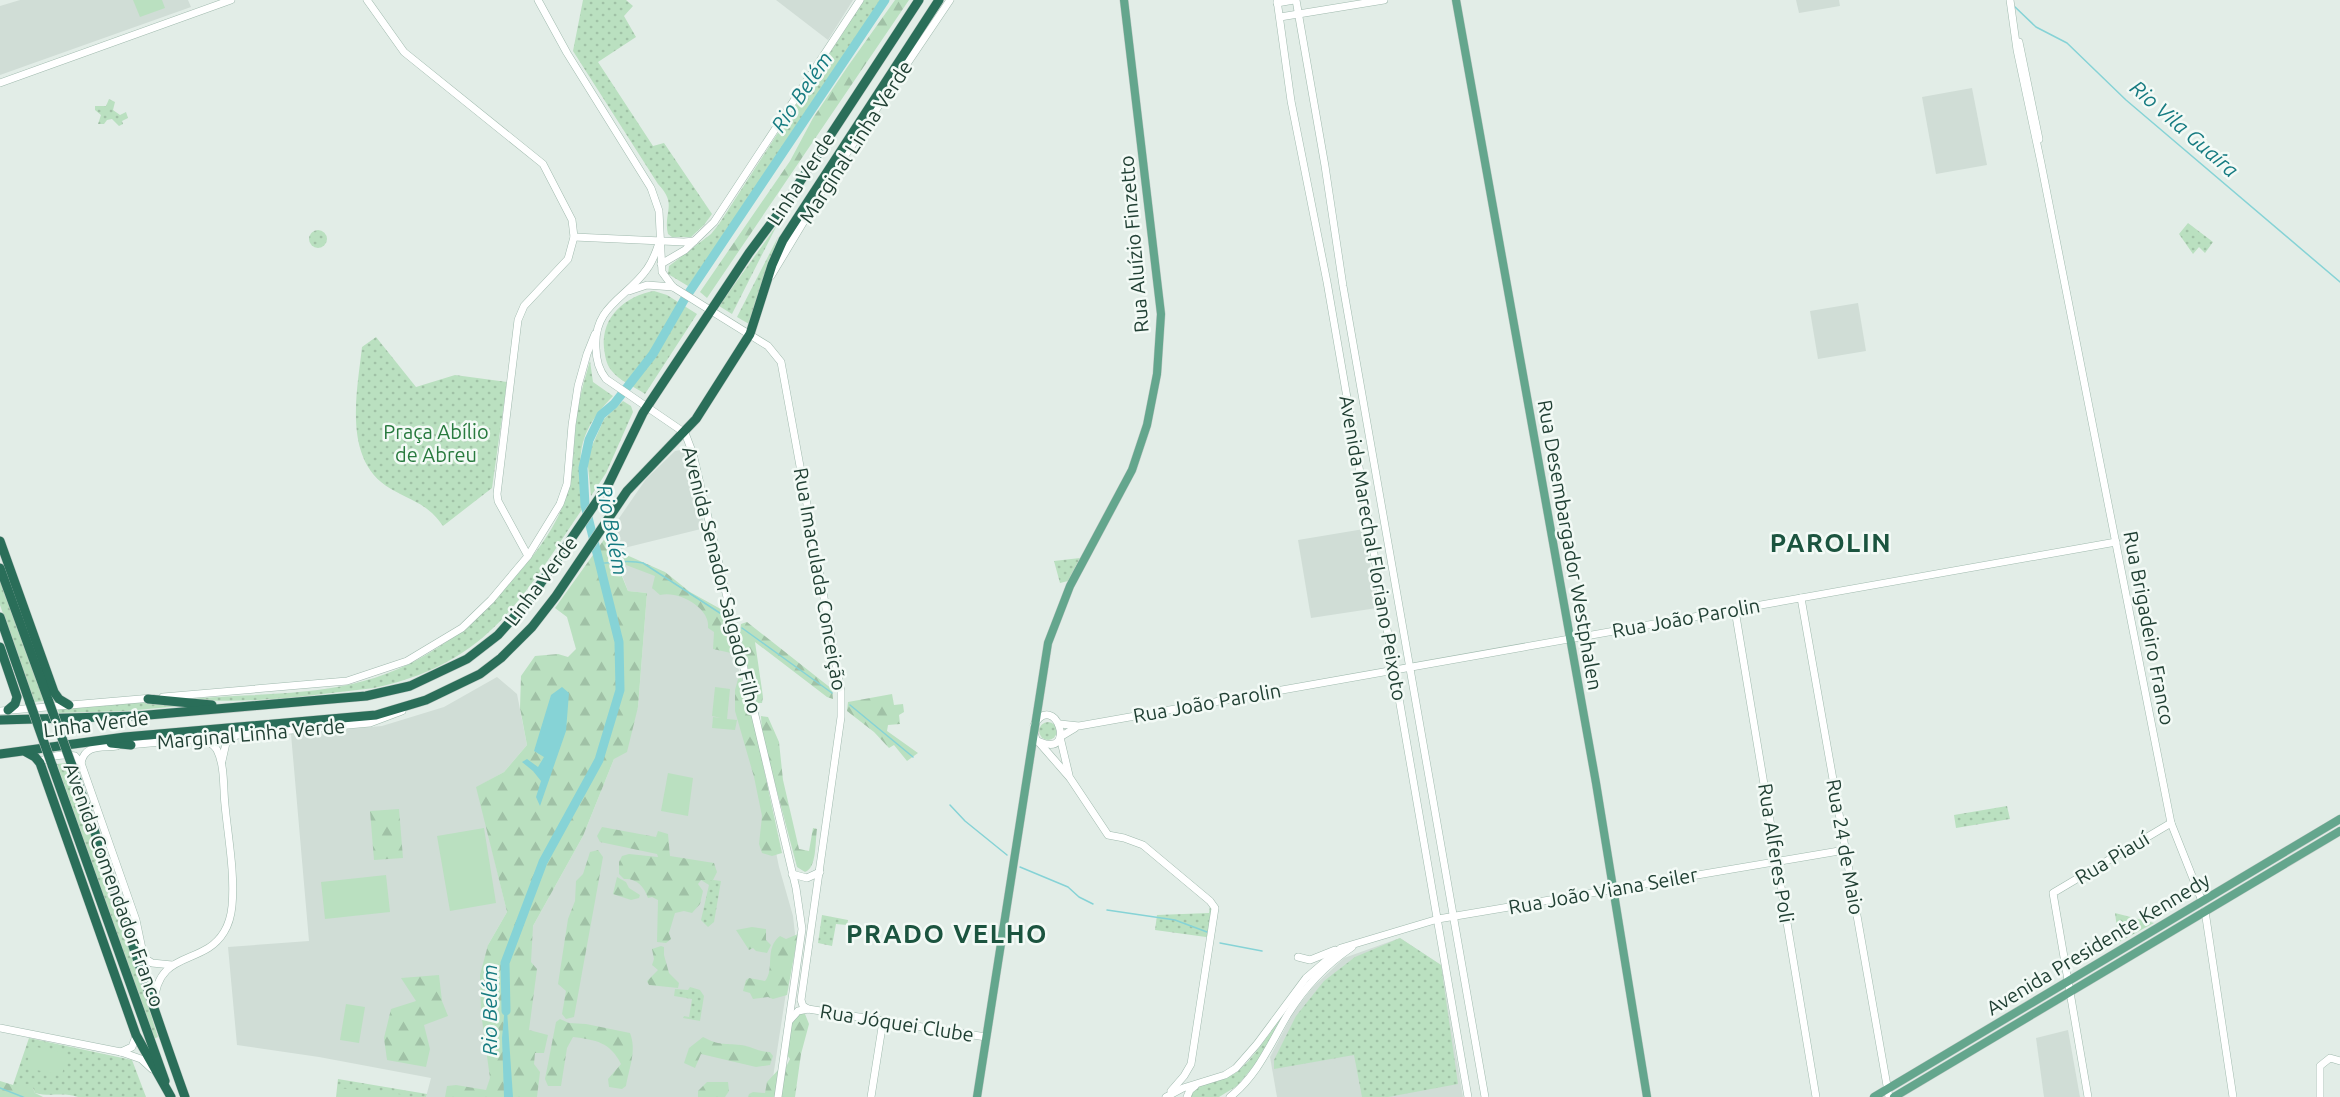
<svg xmlns="http://www.w3.org/2000/svg" width="2340" height="1097" viewBox="0 0 2340 1097" font-family="Ubuntu,sans-serif">
  <defs>
    <pattern id="green-dots" width="8" height="8" patternUnits="userSpaceOnUse" patternTransform="scale(1.5)"><rect width="8" height="8" fill="#bae0c0"/><path d="M2 2h.1M6 6h.1" fill="none" stroke="#a0c1a6" stroke-width="1.8" stroke-linecap="round"/></pattern>
    <pattern id="forest-firs" width="22" height="20" patternUnits="userSpaceOnUse" patternTransform="scale(1.5)"><rect width="22" height="20" fill="#bae0c0"/><path d="M5 1l3.5 6h-7zM16 11l3.5 6h-7z" fill="#a0c1a6"/></pattern>
  </defs>
  <rect width="100%" height="100%" fill="#e2ede7"/>
  <g fill="#d0ddd6">
    <path d="M 20,0 L 188,0 L 191,7 L 0,75 L 0,6 Z"/>
    <path d="M 776,0 L 853,0 L 828,40 Z"/>
    <path d="M 1796,0 L 1839,0 L 1840,6 L 1799,13 Z"/>
    <path d="M 1972,88 L 1987,165 L 1936,174 L 1922,97 Z"/>
    <path d="M 1858,303 L 1866,351 L 1818,359 L 1810,311 Z"/>
    <path d="M 681,450 L 687,455 L 705,528 L 620,549 L 627,565 L 650,571 L 729,621 L 779,867 L 793,916 L 795,934 L 770,1097 L 426,1097 L 431,1078 L 319,1057 L 237,1045 L 228,947 L 309,941 L 291,734 L 382,726 L 444,707 L 497,677 L 517,694 L 527,745 L 504,772 L 477,787 L 507,912 L 488,945 L 533,926 L 583,836 L 614,759 L 638,707 L 647,593 L 628,591 L 616,559 L 611,537 L 613,527 L 646,479 L 675,451 Z"/>
    <path d="M 1364,529 L 1377,608 L 1311,618 L 1298,540 Z"/>
    <path d="M 1400,938 L 1441,965 L 1463,1097 L 1277,1097 L 1270,1057 L 1294,1011 L 1313,987 L 1344,958 Z"/>
    <path d="M 2068,1030 L 2080,1097 L 2044,1097 L 2036,1038 Z"/>
  </g>
  <g fill="url(#green-dots)">
    <path d="M 583,0 L 626,0 L 633,6 L 624,16 L 636,37 L 598,62 L 653,146 L 664,143 L 712,214 L 704,225 L 691,237 L 672,237 L 668,234 C 663,211 678,205 658,184 L 573,51 Z"/>
    <path d="M 864,0 L 882,0 L 728,231 L 688,286 L 668,274 L 669,266 L 711,234 L 719,224 Z"/>
    <path d="M 109,99 L 115,102 L 113,110 L 120,115 L 126,112 L 128,118 L 122,121 L 123,124 L 119,126 L 112,119 L 107,120 L 104,124 L 98,124 L 101,115 L 95,110 L 95,106 L 106,106 Z"/>
    <path d="M 2188,223 L 2213,242 L 2205,253 L 2199,247 L 2193,254 L 2179,234 Z"/>
    <path d="M 777,225 L 732,314 L 719,306 Z"/>
    <circle cx="318" cy="239" r="9"/>
    <path d="M 778,237 L 749,324 L 737,317 Z"/>
    <path d="M 654,291 L 667,295 L 697,314 L 645,394 C 635,387 618,380 611,370 C 606,364 605,355 604,348 C 601,316 626,296 654,291 Z"/>
    <path d="M 376,337 L 416,387 L 455,375 L 507,382 L 492,488 L 443,526 C 427,503 413,502 391,489 C 342,461 357,393 362,347 Z"/>
    <path d="M 590,361 L 593,382 L 613,396 C 576,434 577,456 585,505 C 523,596 491,663 374,688 C 313,695 250,705 188,699 C 242,694 299,696 352,684 C 415,670 466,634 507,586 C 530,561 554,532 565,500 C 574,476 573,448 576,423 C 578,402 584,381 590,361 Z"/>
    <path d="M 623,401 L 631,406 L 633,412 L 606,473 L 591,496 L 587,457 L 604,419 Z"/>
    <path d="M 1080,558 L 1068,581 L 1060,583 L 1054,561 Z"/>
    <path d="M 0,579 L 44,701 L 34,702 L 0,605 Z"/>
    <path d="M 142,701 L 191,705 L 126,711 L 59,713 L 57,708 Z"/>
    <circle cx="1048" cy="731" r="9"/>
    <path d="M 66,763 L 119,915 L 158,1037 L 153,1039 L 57,764 Z"/>
    <path d="M 2007,806 L 2010,819 L 1956,828 L 1954,815 Z"/>
    <path d="M 707,879 L 721,881 L 714,922 L 708,927 L 701,920 L 709,885 L 701,880 Z"/>
    <path d="M 1210,906 L 1213,909 L 1210,935 L 1206,937 L 1155,930 L 1157,915 L 1209,913 Z"/>
    <path d="M 2115,913 L 2154,923 L 2119,942 Z"/>
    <path d="M 822,915 L 848,920 L 847,925 L 836,924 L 832,946 L 818,943 Z"/>
    <path d="M 1400,938 L 1441,965 L 1458,1084 L 1388,1097 L 1362,1097 L 1354,1055 L 1274,1069 L 1274,1060 L 1296,1016 L 1324,981 L 1355,957 Z"/>
    <path d="M 690,987 L 700,990 L 704,996 L 700,1021 L 683,1018 L 684,1016 L 689,1017 L 692,999 L 674,996 L 675,989 L 688,990 Z"/>
    <path d="M 1285,1013 L 1256,1063 L 1237,1086 L 1219,1097 L 1190,1097 C 1196,1082 1221,1081 1234,1074 C 1251,1063 1272,1029 1285,1013 Z"/>
    <path d="M 29,1038 L 132,1060 L 146,1097 L 78,1097 C 64,1092 49,1097 35,1093 L 33,1088 L 13,1085 Z"/>
    <path d="M 338,1079 L 427,1094 L 426,1097 L 336,1097 Z"/>
  </g>
  <g fill="url(#forest-firs)">
    <path d="M 895,0 L 909,0 L 707,298 L 700,292 L 790,161 L 813,118 L 848,66 Z"/>
    <path d="M 613,527 C 608,549 620,570 628,591 L 647,593 L 638,707 L 627,752 L 614,759 L 583,836 L 533,926 L 531,962 L 537,969 L 529,1030 L 548,1035 L 544,1053 L 535,1053 L 534,1064 L 540,1072 L 537,1097 L 445,1097 L 447,1086 L 456,1085 L 486,1090 L 490,1078 L 481,1012 L 480,975 L 488,945 L 507,912 L 476,787 L 504,772 L 527,745 L 520,708 L 521,676 L 535,656 L 558,654 L 568,657 L 576,649 L 567,617 L 555,608 Z"/>
    <path d="M 622,553 L 665,572 L 690,592 L 726,612 L 734,652 L 731,653 L 713,649 L 714,632 L 708,628 C 711,608 678,590 660,595 L 652,588 L 655,576 L 626,565 Z"/>
    <path d="M 747,622 L 832,689 L 833,699 L 827,697 L 755,642 L 763,697 L 762,703 L 756,703 L 740,633 L 741,624 Z"/>
    <path d="M 740,672 L 755,728 L 782,853 L 772,856 L 762,853 L 759,844 L 762,816 L 754,777 L 735,711 L 735,690 Z"/>
    <path d="M 892,694 L 894,705 L 903,704 L 904,712 L 899,715 L 900,724 L 888,725 L 887,731 L 918,753 L 907,761 L 894,745 L 889,748 L 874,732 L 847,711 L 848,702 Z"/>
    <path d="M 761,716 L 768,717 L 779,742 L 783,780 L 799,849 L 809,851 L 813,828 L 817,829 C 815,842 817,868 805,872 L 797,867 L 762,734 Z"/>
    <path d="M 399,809 L 403,858 L 374,860 L 370,811 Z"/>
    <path d="M 602,827 L 656,837 L 658,831 L 668,834 L 670,856 L 714,863 L 717,872 L 713,880 L 701,880 L 698,884 L 703,891 L 700,904 L 692,913 L 684,911 L 675,913 L 669,933 L 671,939 L 666,943 L 657,942 L 658,900 L 652,897 L 648,898 C 644,886 636,878 624,879 L 619,874 L 619,862 L 622,856 L 629,854 L 658,857 L 657,854 L 600,842 L 597,836 Z"/>
    <path d="M 598,850 L 603,857 L 574,1017 L 566,1019 L 562,1014 L 566,991 L 558,984 L 568,919 L 575,901 L 576,881 L 583,874 L 590,852 Z"/>
    <path d="M 617,877 L 626,882 L 629,888 L 640,895 L 639,898 L 631,900 L 613,894 Z"/>
    <path d="M 752,927 L 766,929 L 766,940 L 771,945 L 767,953 L 756,951 L 753,948 L 749,950 L 736,930 Z"/>
    <path d="M 798,934 L 787,995 L 773,999 L 768,997 L 753,999 L 750,993 L 743,991 L 746,980 L 749,978 L 765,981 C 775,969 764,948 780,936 L 786,939 Z"/>
    <path d="M 661,946 L 664,947 L 664,955 L 669,973 L 679,983 L 678,988 L 649,985 L 647,981 L 658,970 L 652,965 L 654,959 L 652,949 Z"/>
    <path d="M 439,975 L 442,1001 L 448,1016 L 424,1025 L 430,1049 L 426,1067 L 387,1060 L 384,1038 L 391,1009 L 416,1001 L 401,978 Z"/>
    <path d="M 799,1013 L 805,1014 L 809,1024 L 801,1054 L 795,1097 L 781,1097 L 786,1067 L 790,1059 L 787,1055 L 792,1021 Z"/>
    <path d="M 560,1019 L 569,1023 L 586,1024 L 630,1033 C 637,1051 629,1068 626,1086 L 622,1089 L 609,1087 L 608,1079 L 621,1064 C 610,1042 596,1040 573,1037 L 567,1048 L 561,1086 L 548,1086 L 545,1079 L 556,1022 Z"/>
    <path d="M 703,1037 C 720,1046 724,1043 741,1045 C 751,1046 758,1052 770,1052 L 773,1056 L 770,1065 L 756,1067 L 701,1054 L 695,1068 L 684,1063 L 689,1048 Z"/>
    <path d="M 779,1069 L 776,1097 L 748,1097 L 749,1094 L 753,1092 L 765,1093 L 767,1082 Z"/>
    <path d="M 0,1081 L 13,1085 L 31,1084 L 35,1093 L 43,1097 L 0,1097 Z"/>
    <path d="M 707,1082 L 728,1082 L 729,1091 L 725,1097 L 698,1097 L 698,1091 Z"/>
  </g>
  <g fill="#bae0c0">
    <path d="M 133,0 L 162,0 L 165,8 L 140,17 Z"/>
    <path d="M 715,687 L 730,689 L 727,719 L 737,720 L 735,730 L 712,728 L 713,717 L 721,718 L 712,716 Z"/>
    <path d="M 668,773 L 693,778 L 688,816 L 661,811 Z"/>
    <path d="M 484,828 L 496,903 L 450,911 L 437,836 Z"/>
    <path d="M 386,875 L 390,912 L 325,919 L 321,882 Z"/>
    <path d="M 346,1004 L 365,1007 L 359,1043 L 340,1040 Z"/>
    <path d="M 31,1046 L 67,1053 L 62,1075 L 26,1068 Z"/>
    <path d="M 338,1088 L 407,1095 L 407,1097 L 337,1097 Z"/>
  </g>
  <g fill="#86d3d6">
    <path d="M 562,687 L 569,693 L 566,731 L 540,806 L 536,797 L 541,781 L 533,771 L 522,762 L 527,759 L 538,767 L 544,757 L 534,751 L 551,695 Z"/>
    <path d="M 506,995 L 513,1097 L 504,1097 L 502,1038 Z"/>
  </g>
  <g fill="none" stroke-linecap="round" stroke-linejoin="round">
    <g stroke="#86d3d6" stroke-width="1.5">
      <path d="M 2014,6 L 2036,27 L 2067,43 L 2126,100 L 2340,282"/>
      <path d="M 599,563 C 613,563 628,559 643,563 L 726,617"/>
      <path d="M 742,628 L 832,693"/>
      <path d="M 850,705 L 913,757"/>
      <path d="M 950,805 L 965,821 L 1007,855"/>
      <path d="M 1020,867 L 1068,887 L 1079,897 L 1093,904"/>
      <path d="M 1107,910 L 1175,920 L 1207,932"/>
      <path d="M 1220,943 L 1262,951"/>
      <path d="M 0,1088 L 23,1097"/>
    </g>
    <path stroke="#86d3d6" stroke-width="9" d="M 506,1011 L 505,963 L 543,862 L 599,760 L 620,690 L 619,642 L 585,505 L 583,468 L 589,440 L 601,415 L 614,404 L 653,354 L 684,300 L 885,0"/>
    <g stroke="#a0baae" stroke-width="8">
      <g id="secondary">
        <path d="M 367,0 L 404,52 L 543,164 L 572,220 L 574,237 L 568,259 L 524,306 L 518,320 L 497,494 L 498,501 L 528,556"/>
        <path d="M 538,0 L 567,53 L 651,188 L 659,211 L 662,272 L 673,287 L 768,346 L 781,362 L 841,691 L 841,717 L 801,1000 L 803,1006 L 808,1009"/>
        <path d="M 1277,0 L 1291,101 L 1327,282 L 1468,1097"/>
        <path d="M 1296,0 L 1325,166 L 1343,286 L 1485,1097"/>
        <path d="M 2010,0 L 2017,50 L 2041,163 L 2171,823 L 2202,901"/>
        <path d="M 1277,3 L 1294,0"/>
        <path d="M 1280,17 L 1384,0"/>
        <path d="M 2019,42 L 2039,139"/>
        <path d="M 0,83 L 231,0"/>
        <path d="M 574,237 L 684,242 L 694,241"/>
        <path d="M 659,243 C 656,252 653,261 647,269 C 627,298 593,306 596,348 C 596,360 599,370 606,379 L 685,433 L 693,454 L 796,888 L 802,929 L 778,1097"/>
        <path d="M 661,264 L 685,250 L 714,222 L 860,0"/>
        <path d="M 771,276 L 830,178 L 950,0"/>
        <path d="M 629,291 L 647,285 L 673,287"/>
        <path d="M 1801,598 L 1889,1097"/>
        <path d="M 1735,610 L 1816,1097"/>
        <path d="M 163,697 L 347,681 L 407,661 L 462,628 L 491,600 L 528,556 L 560,504 L 567,484 L 572,425 L 578,386 L 587,354 L 595,334"/>
        <path d="M 0,711 L 152,698"/>
        <path d="M 1060,724 L 1079,726 L 2116,542"/>
        <path d="M 1034,725 C 1055,690 1078,758 1040,742"/>
        <path d="M 1034,733 L 1036,739 L 1070,778 L 1108,835 L 1124,838 L 1143,845 L 1210,901 L 1215,908 L 1191,1064 L 1184,1076 L 1171,1091"/>
        <path d="M 128,745 L 370,723 L 402,711"/>
        <path d="M 222,761 L 226,743 L 235,736"/>
        <path d="M 40,763 C 47,755 65,754 75,756 L 81,763 L 136,920 L 146,968 L 145,979"/>
        <path d="M 81,763 C 85,744 101,748 117,746"/>
        <path d="M 1069,775 L 1060,737 L 1075,728"/>
        <path d="M 792,874 L 807,878 L 820,872"/>
        <path d="M 2205,911 L 2233,1097"/>
        <path d="M 1298,957 L 1310,960 L 1335,950"/>
        <path d="M 144,958 L 152,963 L 172,965"/>
        <path d="M 154,1003 C 158,948 203,967 224,932 C 229,924 231,916 232,906 C 235,873 228,837 225,805 C 223,787 225,766 217,750 C 214,744 209,742 203,739"/>
        <path d="M 790,1020 L 798,1011 L 808,1009 L 986,1037"/>
        <path d="M 0,1028 L 121,1052 L 141,1059 L 152,1069"/>
        <path d="M 121,1052 L 132,1047 L 136,1036"/>
        <path d="M 871,1097 L 883,1021"/>
        <path d="M 1166,1097 L 1183,1088 L 1225,1075 L 1236,1068 L 1257,1044 L 1306,978 L 1341,948 L 1438,919 L 1845,850"/>
        <path d="M 1187,1097 L 1190,1090 L 1195,1086"/>
        <path d="M 1230,1097 C 1258,1075 1270,1044 1288,1014 C 1304,988 1327,964 1352,947"/>
        <path d="M 2088,1097 L 2053,893 L 2171,823"/>
        <path d="M 2320,1097 L 2320,1066 L 2330,1058 L 2340,1061"/>
      </g>
    </g>
    <g stroke="#c1cac6" stroke-width="9">
      <g id="primary">
        <path d="M 1456,0 L 1596,783 L 1647,1097"/>
        <path d="M 977,1097 L 1048,643 L 1070,586 L 1132,470 L 1147,425 L 1157,374 L 1161,314 L 1124,0"/>
        <path d="M 1874,1097 L 2340,819"/>
        <path d="M 1894,1097 L 2340,831"/>
      </g>
    </g>
    <g stroke="#c1cac6" stroke-width="10">
      <g id="highway">
        <path d="M 0,541 L 54,692 L 59,699 L 69,705"/>
        <path d="M 0,568 L 49,702"/>
        <path d="M 0,617 L 30,703"/>
        <path d="M 0,647 L 17,697 L 15,704 L 8,710"/>
        <path d="M 148,699 L 212,705"/>
        <path d="M 0,720 L 137,716 L 366,696 L 410,686 L 467,659 L 498,635 L 530,599 L 608,485 L 643,413 L 749,253 L 784,206 L 919,0"/>
        <path d="M 111,743 L 131,745"/>
        <path d="M 26,752 L 35,757 L 40,763 L 136,1035 L 171,1097"/>
        <path d="M 0,754 L 125,737 L 376,715 L 426,700 L 480,674 L 501,658 L 532,627 L 556,596 L 627,491 L 696,419 L 750,334 L 772,265 L 783,240 L 939,0"/>
        <path d="M 71,763 C 110,874 145,986 185,1097"/>
        <path d="M 52,765 L 165,1081"/>
      </g>
    </g>
    <use href="#secondary" stroke="#fff" stroke-width="7"/>
    <use href="#primary" stroke="#64a68d" stroke-width="8"/>
    <use href="#highway" stroke="#2a6e59" stroke-width="9"/>
    <g stroke="#c1cac6" stroke-width="10" stroke-linecap="butt">
      <g id="highway-bridge">
        <path d="M 49,702 L 71,763"/>
        <path d="M 30,703 L 52,765"/>
      </g>
    </g>
    <use href="#highway-bridge" stroke="#2a6e59" stroke-width="9"/>
  </g>
  <g text-anchor="middle" stroke-width="5" stroke-linejoin="round" paint-order="stroke">
    <g font-size="20" fill="#214034" stroke="#f3faf6">
      <text transform="translate(856 142) rotate(-57)" y="7">Marginal Linha Verde</text>
      <text transform="translate(801 179) rotate(-57)" y="7">Linha Verde</text>
      <text transform="translate(1134 244) rotate(-95)" y="7">Rua Aluízio Finzetto</text>
      <text transform="translate(1570 545) rotate(80)" y="7">Rua Desembargador Westphalen</text>
      <text transform="translate(1373 548) rotate(80)" y="7">Avenida Marechal Floriano Peixoto</text>
      <text transform="translate(820 579) rotate(80)" y="7">Rua Imaculada Conceição</text>
      <text transform="translate(722 580) rotate(76)" y="7">Avenida Senador Salgado Filho</text>
      <text transform="translate(541 581) rotate(-53)" y="7">Linha Verde</text>
      <text transform="translate(1686 618) rotate(-10)" y="7">Rua João Parolin</text>
      <text transform="translate(2149 628) rotate(79)" y="7">Rua Brigadeiro Franco</text>
      <text transform="translate(1207 703) rotate(-10)" y="7">Rua João Parolin</text>
      <text transform="translate(96 724) rotate(-7)" y="7">Linha Verde</text>
      <text transform="translate(251 734) rotate(-5)" y="7">Marginal Linha Verde</text>
      <text transform="translate(1845 847) rotate(80)" y="7">Rua 24 de Maio</text>
      <text transform="translate(1776 853) rotate(81)" y="7">Rua Alferes Poli</text>
      <text transform="translate(2112 858) rotate(-31)" y="7">Rua Piauí</text>
      <text transform="translate(114 885) rotate(70)" y="7">Avenida Comendador Franco</text>
      <text transform="translate(1603 891) rotate(-10)" y="7">Rua João Viana Seiler</text>
      <text transform="translate(2098 944) rotate(-31)" y="7">Avenida Presidente Kennedy</text>
      <text transform="translate(897 1023) rotate(9)" y="7">Rua Jóquei Clube</text>
    </g>
    <g font-size="20" fill="#287a3e" stroke="#f3faf6">
      <text x="436" y="439">Praça Abílio<tspan x="436" dy="23">de Abreu</tspan></text>
    </g>
    <g font-size="21" font-style="italic" fill="#167b81" stroke="#f3faf6">
      <text transform="translate(802 92) rotate(-56)" y="7">Rio Belém</text>
      <text transform="translate(2184 129) rotate(41)" y="7">Rio Vila Guaíra</text>
      <text transform="translate(612 530) rotate(79)" y="7">Rio Belém</text>
      <text transform="translate(490 1010) rotate(-90)" y="7">Rio Belém</text>
    </g>
    <g font-size="26" font-weight="bold" letter-spacing="1.5" fill="#1b543f" stroke="#f3faf6">
      <text x="1831" y="552">PAROLIN</text>
      <text x="947" y="943">PRADO VELHO</text>
    </g>
  </g>
</svg>
